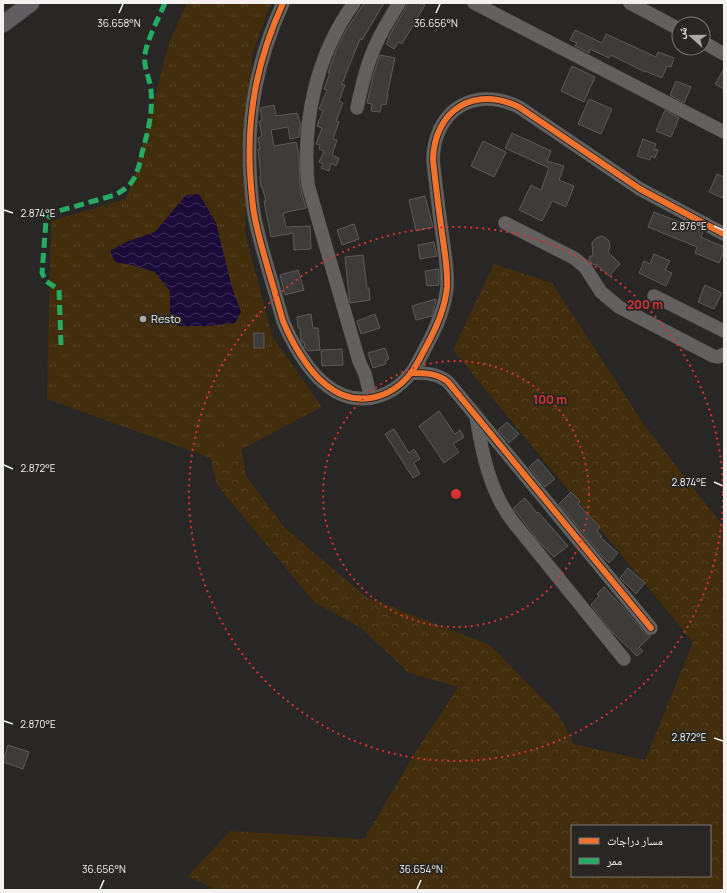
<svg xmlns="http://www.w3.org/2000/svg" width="727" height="893" viewBox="0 0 727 893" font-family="Manrope,'Noto Naskh Arabic',sans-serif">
  <defs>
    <pattern id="forest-crowns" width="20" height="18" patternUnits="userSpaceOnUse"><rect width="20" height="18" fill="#422d0d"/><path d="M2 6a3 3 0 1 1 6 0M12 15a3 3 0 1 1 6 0" fill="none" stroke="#544225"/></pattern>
    <pattern id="park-tufts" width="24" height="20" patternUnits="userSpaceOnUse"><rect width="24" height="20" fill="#422d0d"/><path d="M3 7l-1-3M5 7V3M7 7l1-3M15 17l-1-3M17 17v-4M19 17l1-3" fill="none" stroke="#544225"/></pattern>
    <pattern id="water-waves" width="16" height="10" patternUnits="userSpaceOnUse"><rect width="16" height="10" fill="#1a0b38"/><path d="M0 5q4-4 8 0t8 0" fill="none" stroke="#3c2f55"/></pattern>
  </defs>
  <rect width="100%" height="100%" fill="#282725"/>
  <path fill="url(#forest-crowns)" fill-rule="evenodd" d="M 494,264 L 552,283 L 645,426 L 724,527 L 724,890 L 216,890 L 188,876 L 230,831 L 364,839 L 418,748 L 458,687 L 409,673 L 360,627 L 315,603 L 217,485 L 197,401 L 223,349 L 246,476 L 284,527 L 366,597 L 490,645 L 558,714 L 574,744 L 645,760 L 693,642 L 453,350 ZM 572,826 L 710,826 L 710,876 L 572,876 Z"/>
  <path fill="url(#park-tufts)" d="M 187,3 L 271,3 L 252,55 L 245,232 L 272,336 L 322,407 L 219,461 L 47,399 L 51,221 L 126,199 L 134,177 L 169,43 Z"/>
  <path fill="url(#water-waves)" d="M 199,194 L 216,223 L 232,288 L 241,312 L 235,323 L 207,326 L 178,326 L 170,318 L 170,291 L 155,272 L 132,265 L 115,262 L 110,251 L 126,242 L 155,232 L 186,195 Z"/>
  <g fill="#3d3c3b" stroke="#5b5b59">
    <path d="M 364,3 L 384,3 L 362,40 L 360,39 L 342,84 L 345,85 L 339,101 L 343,103 L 336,121 L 339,122 L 333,139 L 337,140 L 332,155 L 339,158 L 336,166 L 331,163 L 329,171 L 321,168 L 323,164 L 319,162 L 324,151 L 319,149 L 320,145 L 316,144 L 322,128 L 317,126 L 323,111 L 319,109 L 327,90 L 324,89 L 330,73 L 328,73 L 337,48 L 345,32 Z"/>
    <path d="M 407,3 L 421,3 L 425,5 L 402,44 L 399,42 L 394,49 L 386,44 L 389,39 L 388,38 L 406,7 Z"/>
    <path d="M 575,30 L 602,43 L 606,34 L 656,57 L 658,52 L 674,58 L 671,67 L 667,66 L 662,78 L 645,71 L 645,72 L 611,55 L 609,58 L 590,49 L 589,53 L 575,46 L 577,43 L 570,40 Z"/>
    <path d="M 380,55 L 395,58 L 387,95 L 388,95 L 386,105 L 382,104 L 380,112 L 371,111 L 372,104 L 367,103 L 373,76 Z"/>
    <path d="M 572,66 L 595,77 L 584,102 L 561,91 Z"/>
    <path d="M 724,69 L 724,89 L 715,84 Z"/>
    <path d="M 676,81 L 691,87 L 684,103 L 670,95 Z"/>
    <path d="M 589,99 L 612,109 L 601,134 L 578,124 Z"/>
    <path d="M 274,105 L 276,116 L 297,113 L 301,125 L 299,137 L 290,139 L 288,127 L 271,130 L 274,146 L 296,142 L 299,154 L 300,186 L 306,208 L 283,213 L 286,227 L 310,226 L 311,249 L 294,250 L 293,233 L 271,237 L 264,201 L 266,201 L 262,187 L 261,187 L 260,176 L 261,176 L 258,149 L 260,149 L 258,138 L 262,136 L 259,121 L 262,121 L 260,108 Z"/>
    <path d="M 665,110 L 679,118 L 671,137 L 656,131 Z"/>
    <path d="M 512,133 L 551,151 L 547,161 L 564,166 L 559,180 L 574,186 L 566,207 L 552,201 L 542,221 L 519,210 L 531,185 L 541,190 L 549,168 L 505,148 Z"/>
    <path d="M 643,139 L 656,144 L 654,149 L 658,150 L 655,158 L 651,156 L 650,160 L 637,156 Z"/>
    <path d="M 483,141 L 506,152 L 494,177 L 471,166 Z"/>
    <path d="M 717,174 L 724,177 L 724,192 L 722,198 L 709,192 Z"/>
    <path d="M 425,196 L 433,227 L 416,231 L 409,200 Z"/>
    <path d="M 654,212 L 700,230 L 703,232 L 701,237 L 724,247 L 724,251 L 719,263 L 695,253 L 697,247 L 648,227 Z"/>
    <path d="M 354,224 L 359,239 L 342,245 L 337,230 Z"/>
    <path d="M 602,236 L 607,239 L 609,241 L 610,247 L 608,252 L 620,264 L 609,276 L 597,265 L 592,264 L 589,260 L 590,256 L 593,256 L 592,243 L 596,238 Z"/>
    <path d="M 434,242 L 437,256 L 420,259 L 418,245 Z"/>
    <path d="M 654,254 L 670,261 L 665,270 L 672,273 L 666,286 L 639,273 L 644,261 L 650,264 Z"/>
    <path d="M 363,255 L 367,288 L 369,288 L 370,300 L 350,303 L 349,296 L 345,257 Z"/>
    <path d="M 439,269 L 439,285 L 427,286 L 425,271 Z"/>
    <path d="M 298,270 L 304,290 L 285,295 L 280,275 Z"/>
    <path d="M 705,285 L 722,293 L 714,309 L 698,302 Z"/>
    <path d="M 436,299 L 436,301 L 432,316 L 416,320 L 412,306 Z"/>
    <path d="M 311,314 L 313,328 L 318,328 L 320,350 L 308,351 L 305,347 L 304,342 L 302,342 L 301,340 L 300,328 L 298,328 L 297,317 Z"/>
    <path d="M 375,314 L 380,328 L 361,334 L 357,321 Z"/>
    <rect x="254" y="333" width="10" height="15"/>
    <path d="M 385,348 L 389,359 L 385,361 L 386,364 L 373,368 L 368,353 Z"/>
    <path d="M 342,349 L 343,365 L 322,366 L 321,350 Z"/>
    <path d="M 439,411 L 455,434 L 460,430 L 464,437 L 453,444 L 459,452 L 444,463 L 419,426 Z"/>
    <path d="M 507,422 L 519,434 L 509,443 L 498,430 Z"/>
    <path d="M 394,429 L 409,453 L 414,449 L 420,459 L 414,463 L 420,474 L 413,478 L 385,434 Z"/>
    <path d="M 538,459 L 555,479 L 545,487 L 529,467 Z"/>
    <path d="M 571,492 L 580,501 L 578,504 L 600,527 L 597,531 L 602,536 L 600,537 L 618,553 L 609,563 L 603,557 L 559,504 Z"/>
    <path d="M 525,498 L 537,513 L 538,512 L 568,546 L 554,557 L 539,542 L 513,508 Z"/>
    <path d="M 628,568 L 645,583 L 636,594 L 620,578 Z"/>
    <path d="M 604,587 L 622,606 L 645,633 L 651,636 L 639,647 L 643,651 L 637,656 L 610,630 L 591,605 L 599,596 L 597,594 Z"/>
    <path d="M 8,745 L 29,752 L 23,769 L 3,762 Z"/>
  </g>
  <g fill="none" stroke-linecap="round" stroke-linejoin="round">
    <g stroke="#464544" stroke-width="14">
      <g id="minor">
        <path d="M 283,3 C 258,58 247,111 250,172 C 251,188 252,204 255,219 C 260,243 267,266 274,289 C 277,300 280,311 283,321 C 291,341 308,371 325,384 C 353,408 389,401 411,373 C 417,365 422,354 427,345 C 437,326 445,308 447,287 C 448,271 445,255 443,240 C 439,213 436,187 433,160 C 434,110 474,85 519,107 L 640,189 L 724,234"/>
        <path d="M 354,3 C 316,55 302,122 308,185 L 359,361 L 365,374 L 371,398"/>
        <path d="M 474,3 L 724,132"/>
        <path d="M 630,3 L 679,29"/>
        <path d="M 703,42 L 724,54"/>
        <path d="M 357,108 C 362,85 367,62 378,40 C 384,27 392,15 399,3"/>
        <path d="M 505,223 L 574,258 L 585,267 L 601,292 L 619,307 L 713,356 L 718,357 L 724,354"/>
        <path d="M 654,296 L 724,331"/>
        <path d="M 411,373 C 425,373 437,373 448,382 L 651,628"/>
        <path d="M 476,416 C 482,453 490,493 514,523 L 624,659"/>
      </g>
    </g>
    <g stroke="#464544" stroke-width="18">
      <path id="major" d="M 3,24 L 31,3"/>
    </g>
    <use href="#minor" stroke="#626160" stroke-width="13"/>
    <use href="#major" stroke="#605e61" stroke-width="16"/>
    <path stroke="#26ab63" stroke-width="5" stroke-dasharray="10 5" stroke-linecap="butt" d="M 61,345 L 59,290 L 46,281 L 42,273 L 46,221 L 49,216 L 55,212 L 115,195 C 122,191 129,187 133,180 C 138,172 140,162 142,153 C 148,131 153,113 151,90 C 150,78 143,68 145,54 C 147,40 159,17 165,3"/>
    <g stroke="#292724" stroke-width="8">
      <g id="cycleway">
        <path d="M 283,3 C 258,58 247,111 250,172 C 251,188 252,204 255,219 C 260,243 267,266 274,289 C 277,300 280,311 283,321 C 291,341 308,371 325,384 C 353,408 389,401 411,373 C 417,365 422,354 427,345 C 437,326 445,308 447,287 C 448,271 445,255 443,240 C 439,213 436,187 433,160 C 434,110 474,85 519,107 L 640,189 L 724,234"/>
        <path d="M 411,373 C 425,373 437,373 448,382 L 651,628"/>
      </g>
    </g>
    <use href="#cycleway" stroke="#ef722f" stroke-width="6"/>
  </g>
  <path fill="none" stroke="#f3f2f0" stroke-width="1.5" d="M 119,13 L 123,4M 436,13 L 440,4M 4,210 L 13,213M 714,226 L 723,230M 4,465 L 13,469M 714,482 L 723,486M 4,721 L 13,724M 714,738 L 723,741M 100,889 L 104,880M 417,889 L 421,880"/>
  <g fill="none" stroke="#d73232" stroke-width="2" stroke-dasharray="2 4">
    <circle cx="456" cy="494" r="133"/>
    <circle cx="456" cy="494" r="267"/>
  </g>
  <circle fill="#acaba9" stroke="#292724" stroke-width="1.5" cx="143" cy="319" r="4"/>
  <g text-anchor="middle" stroke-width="3.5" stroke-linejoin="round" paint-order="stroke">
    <g font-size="11" fill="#f3f2f0" stroke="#292724" text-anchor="start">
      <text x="151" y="323">Resto</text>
    </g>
  </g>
  <g font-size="10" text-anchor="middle" fill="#f3f2f0" stroke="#292724" stroke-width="3.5" stroke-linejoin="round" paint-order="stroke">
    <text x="119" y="27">36.658°N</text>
    <text x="436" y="27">36.656°N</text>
    <text x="38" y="217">2.874°E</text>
    <text x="689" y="230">2.876°E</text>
    <text x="38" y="472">2.872°E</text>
    <text x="689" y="486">2.874°E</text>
    <text x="38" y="728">2.870°E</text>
    <text x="689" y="741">2.872°E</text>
    <text x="104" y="873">36.656°N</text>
    <text x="421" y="873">36.654°N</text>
  </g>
  <circle cx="456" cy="494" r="6" fill="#d73232" stroke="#292724" stroke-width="2"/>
  <g font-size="12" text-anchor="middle" font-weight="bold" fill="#d73232" stroke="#292724" stroke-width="3.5" stroke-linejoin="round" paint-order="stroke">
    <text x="645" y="309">200 m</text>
    <text x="550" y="404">100 m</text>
  </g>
  <rect width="727" height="893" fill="none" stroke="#f3f2f0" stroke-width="8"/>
  <rect x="571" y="825" width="140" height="52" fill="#292724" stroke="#7a7876"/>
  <rect x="579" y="838" width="20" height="6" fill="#ef722f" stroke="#7a7876"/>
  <text x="607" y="845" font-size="12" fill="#f3f2f0">مسار دراجات</text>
  <rect x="579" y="858" width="20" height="6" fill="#26ab63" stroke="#7a7876"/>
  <text x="607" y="865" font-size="12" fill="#f3f2f0">ممر</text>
  <g transform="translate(691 36) rotate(291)"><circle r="19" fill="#292724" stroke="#7a7876"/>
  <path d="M0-3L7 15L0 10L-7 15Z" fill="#acaba9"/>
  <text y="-6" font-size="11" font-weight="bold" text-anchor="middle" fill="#f3f2f0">ش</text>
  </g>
</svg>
